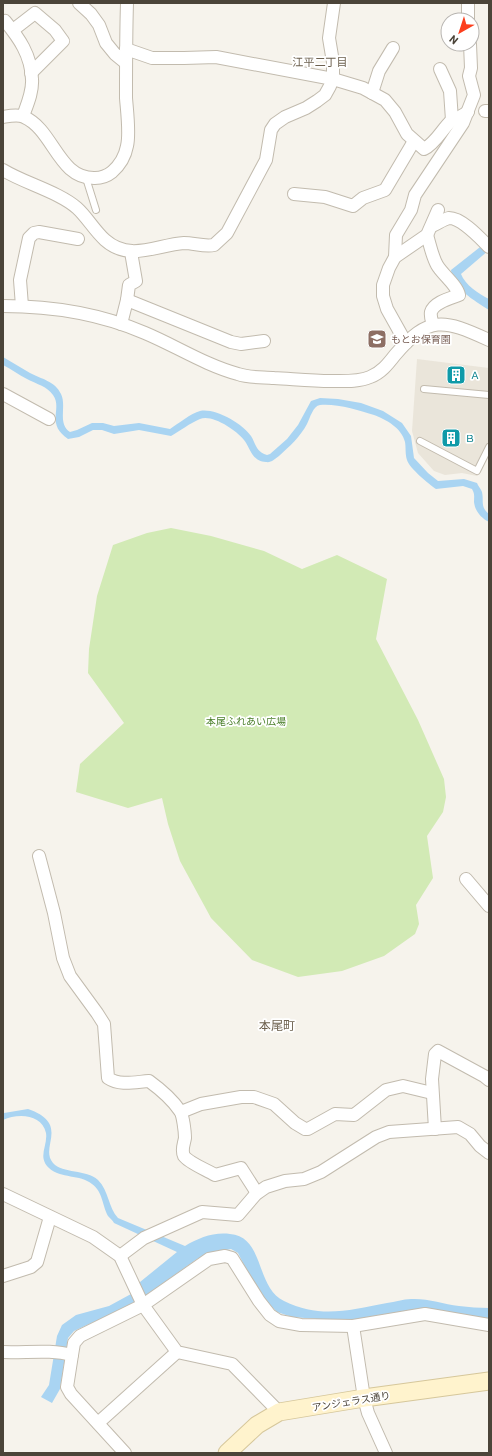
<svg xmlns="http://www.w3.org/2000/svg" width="492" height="1456" viewBox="0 0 492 1456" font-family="Barlow,'Noto Sans JP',sans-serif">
  <rect width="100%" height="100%" fill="#f6f3ec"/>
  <path fill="#eae5da" d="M 417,359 L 489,368 L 489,454 L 477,476 L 462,473 L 445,475 L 434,471 L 418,453 L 412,431 Z"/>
  <path fill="#d2eab5" d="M 171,528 L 211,536 L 264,551 L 302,569 L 337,555 L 387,579 L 376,639 L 418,720 L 444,779 L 446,797 L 443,812 L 427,836 L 433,878 L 416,905 L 419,924 L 415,934 L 384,956 L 342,971 L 298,977 L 252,960 L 211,918 L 180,861 L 168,824 L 162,798 L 128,808 L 76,792 L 80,764 L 124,723 L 88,673 L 89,649 L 97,596 L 113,545 L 147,533 Z"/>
  <g fill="#a9d4f2">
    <path d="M 489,240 L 489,250 L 461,274 C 465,285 479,294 489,299 L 489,310 C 475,301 452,288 451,270 Z"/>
    <path d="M 3,357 C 12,362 21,368 30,373 C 41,379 55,381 61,394 C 67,406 57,423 70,432 L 77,430 L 92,423 L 103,423 L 114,426 L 139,423 L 170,429 C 178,424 191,413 200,411 C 215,408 242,423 251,436 C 256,444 256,452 267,455 L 270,454 L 287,439 L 298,425 L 311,401 L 320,398 L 338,399 L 361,403 L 383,411 L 402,423 L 411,436 L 414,458 L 428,473 L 438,481 L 464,479 L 477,483 C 478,486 481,489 482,492 C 484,501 480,507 489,514 L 489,522 C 481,518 475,511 474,502 C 474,497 475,494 472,489 L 463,486 L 436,489 C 429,484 409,468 407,460 C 405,454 406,447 405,442 C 402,428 385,419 374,415 C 360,410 334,403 320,405 C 313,406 310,418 307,424 C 300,437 290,446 279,456 C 275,459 271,463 266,462 C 252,462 250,447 244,440 C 236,430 212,414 200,419 C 190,423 180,431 171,436 L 139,430 L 114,434 L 102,430 L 93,430 L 79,437 L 68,439 C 45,423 63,409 53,395 C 47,386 36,384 27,379 C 19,375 11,369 3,365 Z"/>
    <path d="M 28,1109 C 71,1124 39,1147 53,1163 C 63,1174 86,1169 98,1180 C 109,1191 108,1207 118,1218 L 185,1246 C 199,1238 213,1232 230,1234 C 265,1237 255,1287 284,1301 C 321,1319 349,1310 387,1303 C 395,1302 403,1299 411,1299 C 427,1298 443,1304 459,1306 C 469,1307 479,1308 489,1308 L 489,1321 L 425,1310 L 411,1310 L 372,1318 L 343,1321 L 292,1317 L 277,1312 L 265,1300 L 252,1281 L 238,1253 L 231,1249 L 210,1253 L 197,1259 L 135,1303 L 74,1331 L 68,1338 L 60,1389 L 52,1403 L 41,1397 L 49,1385 L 57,1336 L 62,1325 L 76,1315 L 109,1306 L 131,1294 L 140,1282 L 177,1252 L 114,1223 C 113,1221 110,1218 108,1216 C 102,1205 103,1192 92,1184 C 80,1174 61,1179 49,1168 C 37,1157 48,1146 46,1133 C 42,1114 18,1113 3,1120 L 4,1113 Z"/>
  </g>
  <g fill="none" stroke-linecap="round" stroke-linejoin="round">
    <g stroke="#c2bbae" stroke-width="8">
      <g id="lane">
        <path d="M 86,178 L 96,210"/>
        <path d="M 424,389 L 489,395"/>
        <path d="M 420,441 L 477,471 L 489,447"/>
      </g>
    </g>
    <g stroke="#c2bbae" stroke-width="14">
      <g id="street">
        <path d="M 79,3 L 91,14 L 99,25 L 106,43 L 115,54 L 126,63"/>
        <path d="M 468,20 L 468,3"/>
        <path d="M 3,22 L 5,21 C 19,38 31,55 32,79 C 33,92 27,105 23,116"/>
        <path d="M 13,30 L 35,13 L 55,30 L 63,41 L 31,73"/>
        <path d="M 126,49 L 152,58 L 184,58 L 216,57 L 333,79 L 363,88 L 385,100 L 395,112 L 407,134 L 424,149 C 436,143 442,129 452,120 L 456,119 L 468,112"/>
        <path d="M 440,69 L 450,91 L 452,120"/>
        <path d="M 372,93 L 379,71 L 393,48"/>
        <path d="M 485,111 L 489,111"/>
        <path d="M 3,117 C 9,116 18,114 24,117 C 54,130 58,179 95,178 C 101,178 107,176 112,172 C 120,165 125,157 127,146 C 130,134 127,111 126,98 C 126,66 126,34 127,3"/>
        <path d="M 3,170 C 24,183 59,192 77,208 C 87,217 94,230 105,240 C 130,262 156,245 184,243 C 194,243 204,247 214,245 L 227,233 L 266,160 L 271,130 L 275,124 L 285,117 L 306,108 L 317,101 L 325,95 L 330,86 L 333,79 L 333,62 L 329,38 L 334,3"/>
        <path d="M 294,194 L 325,197 L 353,206 L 363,198 L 385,190 L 414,141"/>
        <path d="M 432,226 C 437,224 444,219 449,218 C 462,218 480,238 489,247"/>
        <path d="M 427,235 C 430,245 432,256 437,265 C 442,274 457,285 459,295 C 451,298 434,302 431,312 C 430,316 432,321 433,325"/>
        <path d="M 395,257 L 396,235 L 411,210 L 415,195 L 463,123 L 474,95 L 469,76 L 471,68 L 470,44"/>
        <path d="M 127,300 L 231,342 L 241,344 L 264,341"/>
        <path d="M 3,306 C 50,306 101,314 145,333 C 176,346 205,365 238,374 C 249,378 263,377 274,378 C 293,379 312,381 331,381 C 343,381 359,382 370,377 C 381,373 388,364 395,355 C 429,315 443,319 489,340"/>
        <path d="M 22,306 L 20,280 L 29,238 L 34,233 L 39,232 L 78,239"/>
        <path d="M 121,324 L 127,300 L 129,285 L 136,281 L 131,252"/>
        <path d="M 406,343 L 387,309 L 383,296 L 383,285 L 389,268 L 395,257 L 427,235 L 438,210"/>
        <path d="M 3,394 L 49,419"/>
        <path d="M 39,856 L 54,913 L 63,958 L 70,976 L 97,1013 L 104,1024 L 108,1078 C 120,1086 135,1082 149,1081 C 160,1089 172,1099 180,1111 C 183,1115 185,1132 185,1138 C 184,1144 181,1150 184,1156 C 189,1163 207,1170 215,1175 L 241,1168 L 257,1193"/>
        <path d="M 466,879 L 489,906"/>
        <path d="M 181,1112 L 201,1104 L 241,1097 L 254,1097 L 274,1104 L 295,1123 L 305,1129 L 308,1129 L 335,1114 L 354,1115 L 386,1090 L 403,1086 L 432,1093"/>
        <path d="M 435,1129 L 432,1079 L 435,1054 L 438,1051 L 484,1076 L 489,1080"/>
        <path d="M 3,1194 L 93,1237 L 120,1256 L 143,1305 L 177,1352 L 232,1364 L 279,1412"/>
        <path d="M 120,1256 L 144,1238 L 202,1212 L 238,1215 L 256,1194 L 266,1187 L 285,1181 L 304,1179 L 321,1172 L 376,1137 L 389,1132 L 458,1127 L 470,1134 L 480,1146 L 489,1153"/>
        <path d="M 3,1276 L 31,1267 L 37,1262 L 50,1217"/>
        <path d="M 353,1326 L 364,1398 L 368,1413 L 386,1453"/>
        <path d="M 3,1352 C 26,1353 50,1349 72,1355"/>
        <path d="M 98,1423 L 177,1352"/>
        <path d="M 125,1453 L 71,1394 L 67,1387 L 72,1355 L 74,1343 L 80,1336 L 143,1305 L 209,1259 L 225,1256 L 232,1258 L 259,1301 L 270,1315 L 279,1321 L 301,1325 L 353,1326 L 425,1314 L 489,1325"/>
      </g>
    </g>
    <g stroke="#d6c79b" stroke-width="19">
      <path id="secondary" d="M 227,1453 L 257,1425 L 279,1412 L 364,1398 L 489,1381"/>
    </g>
    <use href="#lane" stroke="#fff" stroke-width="6"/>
    <use href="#street" stroke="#fff" stroke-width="12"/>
    <use href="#secondary" stroke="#fff3cd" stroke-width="17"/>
  </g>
  <defs>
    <g id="school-square" transform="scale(1)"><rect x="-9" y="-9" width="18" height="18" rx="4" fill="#8d6e63" stroke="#fff"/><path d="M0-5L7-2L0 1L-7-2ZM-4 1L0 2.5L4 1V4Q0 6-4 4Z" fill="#fff"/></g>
    <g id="building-square" transform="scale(1)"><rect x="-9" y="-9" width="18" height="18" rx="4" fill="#0f9aa8" stroke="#fff"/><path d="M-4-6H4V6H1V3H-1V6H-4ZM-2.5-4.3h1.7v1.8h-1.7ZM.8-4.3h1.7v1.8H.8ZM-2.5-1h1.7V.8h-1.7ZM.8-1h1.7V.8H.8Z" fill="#fff"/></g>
  </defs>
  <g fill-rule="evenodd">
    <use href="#school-square" x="377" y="339"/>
    <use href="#building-square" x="456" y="375"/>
    <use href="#building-square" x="451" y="438"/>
  </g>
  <g text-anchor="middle" stroke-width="3.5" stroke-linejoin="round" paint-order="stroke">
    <g font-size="10" fill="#785e54" stroke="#fff" text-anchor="start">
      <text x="391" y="343">もとお保育園</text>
    </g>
    <g font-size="10" fill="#0d838f" stroke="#fff" text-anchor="start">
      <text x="470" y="379">Ａ</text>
      <text x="465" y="442">Ｂ</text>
    </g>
    <g font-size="10" fill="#4a7f2a" stroke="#fff">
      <text x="246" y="725">本尾ふれあい広場</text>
    </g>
    <g font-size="10" fill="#4b4439" stroke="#fff">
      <text transform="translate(351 1401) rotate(-9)" y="4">アンジェラス通り</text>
    </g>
    <g font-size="11" fill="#6e6250" stroke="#fff">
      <text x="320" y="66">江平二丁目</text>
    </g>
    <g font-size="12" fill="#6e6250" stroke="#fff">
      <text x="277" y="1030">本尾町</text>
    </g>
  </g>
  <rect width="492" height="1456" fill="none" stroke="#4b4439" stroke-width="8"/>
  <g transform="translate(460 32) rotate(219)"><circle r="19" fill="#ffffff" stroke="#b7b4b0"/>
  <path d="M0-3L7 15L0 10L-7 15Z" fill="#fc3f1d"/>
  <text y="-6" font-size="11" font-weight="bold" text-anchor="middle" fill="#4b4439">N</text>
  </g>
</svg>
